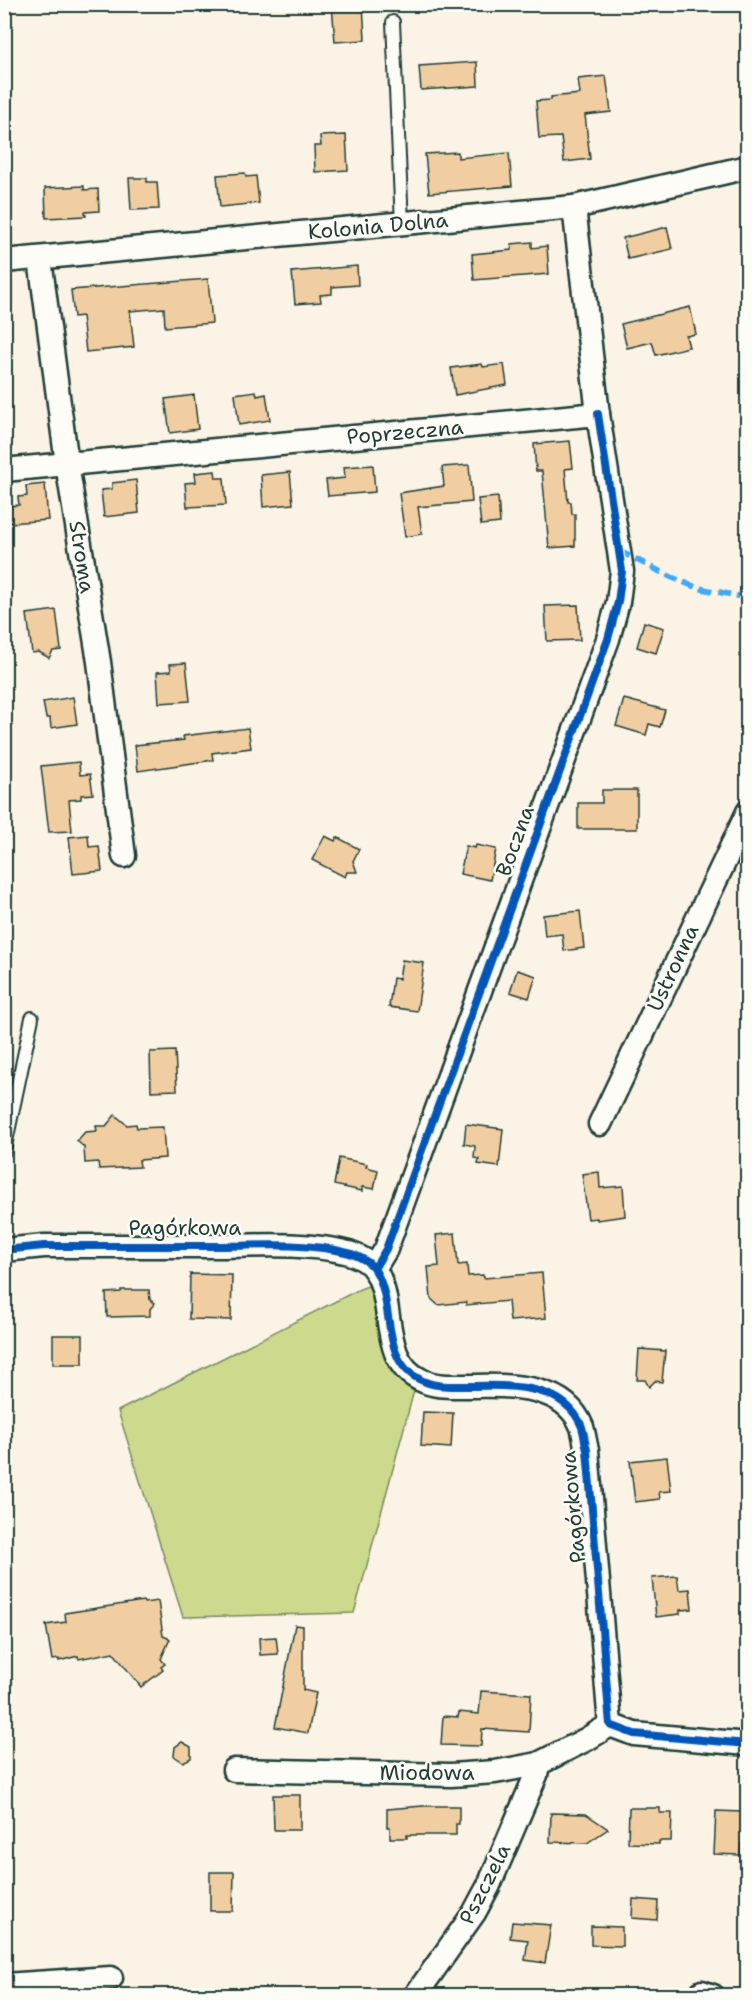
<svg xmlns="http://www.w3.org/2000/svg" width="752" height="2000" viewBox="0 0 752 2000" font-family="'Shantell Sans',sans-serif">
  <rect width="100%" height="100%" fill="#fbf3e6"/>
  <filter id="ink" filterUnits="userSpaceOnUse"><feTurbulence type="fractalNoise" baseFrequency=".0167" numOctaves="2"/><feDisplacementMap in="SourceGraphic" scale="12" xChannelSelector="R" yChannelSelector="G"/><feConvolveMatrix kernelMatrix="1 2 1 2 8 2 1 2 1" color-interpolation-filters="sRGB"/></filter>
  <g filter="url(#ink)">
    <path fill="#cdd98d" stroke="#768b60" stroke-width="1.5" d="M 373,1284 L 415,1387 L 354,1613 L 183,1617 L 118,1411 L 360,1289 Z"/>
    <g fill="#f1cea2" stroke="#1f3d34" stroke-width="1.5">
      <path d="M 332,4 L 363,4 L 365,40 L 335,42 Z"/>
      <path d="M 477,62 L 478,86 L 421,90 L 419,66 Z"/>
      <path d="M 606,76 L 611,112 L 585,115 L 590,159 L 564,162 L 561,137 L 539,138 L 536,101 L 551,100 L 551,97 L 580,94 L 578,79 Z"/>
      <path d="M 346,135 L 348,170 L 315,172 L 314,146 L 321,146 L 320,136 Z"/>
      <path d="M 458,152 L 458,158 L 509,153 L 512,186 L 429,193 L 425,154 Z"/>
      <path d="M 245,173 L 246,177 L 256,176 L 259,203 L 220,207 L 217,175 Z"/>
      <path d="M 129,178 L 147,178 L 147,182 L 157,182 L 159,209 L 131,210 Z"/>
      <path d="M 84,186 L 84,190 L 98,189 L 99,211 L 85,212 L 86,216 L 46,218 L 45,188 Z"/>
      <path d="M 667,227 L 672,249 L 628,259 L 623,238 Z"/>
      <path d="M 532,242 L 532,248 L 547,246 L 549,274 L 474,280 L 472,254 L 512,250 L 511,244 Z"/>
      <path d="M 357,266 L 358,285 L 332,287 L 332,294 L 320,295 L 321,302 L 295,304 L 292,272 Z"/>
      <path d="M 208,279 L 212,323 L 165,327 L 164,308 L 130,311 L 134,347 L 86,352 L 82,316 L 74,317 L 71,290 Z"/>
      <path d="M 690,307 L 696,334 L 686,336 L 689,347 L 656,355 L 652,342 L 627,348 L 621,324 Z"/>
      <path d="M 482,364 L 483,367 L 504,364 L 507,385 L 455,395 L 451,368 Z"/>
      <path d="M 256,391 L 257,396 L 266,394 L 270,420 L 239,425 L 235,394 Z"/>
      <path d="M 194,395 L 198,429 L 170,433 L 165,399 Z"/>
      <path d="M 570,441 L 573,468 L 565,469 L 568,502 L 571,502 L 572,514 L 575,514 L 575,546 L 549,548 L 542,471 L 536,471 L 534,444 Z"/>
      <path d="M 373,465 L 375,492 L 328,496 L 326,480 L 345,478 L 344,467 Z"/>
      <path d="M 469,465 L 472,502 L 418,507 L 422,534 L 405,537 L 399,493 L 444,486 L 442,467 Z"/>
      <path d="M 215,471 L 216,478 L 224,478 L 226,505 L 187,507 L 185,483 L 196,482 L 195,473 Z"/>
      <path d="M 290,472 L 293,504 L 263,507 L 261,475 Z"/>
      <path d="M 136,480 L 139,513 L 104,517 L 101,490 L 112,489 L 112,483 Z"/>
      <path d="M 45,484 L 48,520 L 9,523 L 7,506 L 19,505 L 18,497 L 27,496 L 26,486 Z"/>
      <path d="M 498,497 L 500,523 L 481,525 L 478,499 Z"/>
      <path d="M 578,605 L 580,640 L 547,641 L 545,606 Z"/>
      <path d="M 56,610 L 61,650 L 53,651 L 49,658 L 39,652 L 32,653 L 27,614 Z"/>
      <path d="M 644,622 L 664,628 L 656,653 L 637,647 Z"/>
      <path d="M 186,663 L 190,701 L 159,703 L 157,672 L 171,671 L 170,664 Z"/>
      <path d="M 73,697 L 77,724 L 51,728 L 50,718 L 46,718 L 43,702 Z"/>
      <path d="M 624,699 L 665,710 L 660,727 L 649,724 L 646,735 L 616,726 Z"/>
      <path d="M 248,728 L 251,748 L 212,753 L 213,760 L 138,771 L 135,745 L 184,740 L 183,736 Z"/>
      <path d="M 79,762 L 80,775 L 90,774 L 93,794 L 81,795 L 81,799 L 69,800 L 72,831 L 49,832 L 41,766 Z"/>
      <path d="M 602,790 L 637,790 L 637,829 L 578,829 L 578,803 L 602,803 Z"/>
      <path d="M 88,835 L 89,847 L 99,846 L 102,871 L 73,874 L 69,837 Z"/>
      <path d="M 325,836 L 335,841 L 337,837 L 359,849 L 353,861 L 357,872 L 347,872 L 345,877 L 312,860 Z"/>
      <path d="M 476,845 L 496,849 L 490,880 L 460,874 L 466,846 L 475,848 Z"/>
      <path d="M 580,911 L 584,948 L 564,951 L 562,934 L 545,936 L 543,915 Z"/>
      <path d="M 402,960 L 424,963 L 417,1011 L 389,1007 L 393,978 L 399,979 Z"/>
      <path d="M 517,970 L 536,976 L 529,998 L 510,992 Z"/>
      <path d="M 175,1051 L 177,1090 L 151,1091 L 150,1052 Z"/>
      <path d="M 115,1115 L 127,1125 L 136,1124 L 137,1128 L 163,1127 L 165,1158 L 139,1160 L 140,1167 L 99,1169 L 98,1162 L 85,1163 L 84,1147 L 77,1141 L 85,1132 L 97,1131 L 96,1126 L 106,1126 Z"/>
      <path d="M 466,1124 L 503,1129 L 499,1167 L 478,1164 L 479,1159 L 474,1158 L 475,1146 L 464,1144 Z"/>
      <path d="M 339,1158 L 367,1164 L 366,1167 L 378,1170 L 374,1189 L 362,1187 L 362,1191 L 334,1185 Z"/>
      <path d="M 599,1172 L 600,1188 L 623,1186 L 625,1216 L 597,1220 L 597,1218 L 588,1219 L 582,1174 Z"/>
      <path d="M 455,1233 L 458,1265 L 467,1264 L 468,1276 L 483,1275 L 484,1278 L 542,1273 L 546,1318 L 510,1321 L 508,1301 L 466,1305 L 466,1302 L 438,1305 L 431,1299 L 428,1267 L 439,1266 L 436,1235 Z"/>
      <path d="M 190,1274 L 232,1275 L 231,1320 L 189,1319 Z"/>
      <path d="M 121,1290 L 149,1290 L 150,1300 L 155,1303 L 150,1309 L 150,1316 L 107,1317 L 106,1293 L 121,1292 Z"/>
      <rect x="53" y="1335" width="30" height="29"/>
      <path d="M 639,1349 L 665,1351 L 662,1382 L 655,1381 L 649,1387 L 645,1380 L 637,1380 Z"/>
      <path d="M 423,1412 L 453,1413 L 451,1448 L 421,1446 Z"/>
      <path d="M 667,1457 L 671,1491 L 659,1492 L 660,1499 L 635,1502 L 630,1461 Z"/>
      <path d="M 677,1576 L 679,1590 L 690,1589 L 692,1609 L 680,1610 L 680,1614 L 656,1617 L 652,1578 Z"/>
      <path d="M 143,1601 L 144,1603 L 158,1601 L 163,1636 L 170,1639 L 161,1659 L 165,1664 L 161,1667 L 163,1670 L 141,1687 L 113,1652 L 79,1659 L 78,1656 L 59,1661 L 59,1659 L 52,1660 L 46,1625 L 66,1622 L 65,1613 Z"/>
      <path d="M 295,1625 L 303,1626 L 303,1690 L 316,1693 L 308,1733 L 275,1727 Z"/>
      <path d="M 276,1637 L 278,1654 L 260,1655 L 259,1638 Z"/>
      <path d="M 481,1691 L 531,1694 L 529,1732 L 482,1729 L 481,1746 L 441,1745 L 443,1716 L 458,1717 L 459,1712 L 479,1714 Z"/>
      <path d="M 182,1742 L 191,1747 L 191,1758 L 183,1762 L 174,1756 L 175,1747 Z"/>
      <path d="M 273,1795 L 300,1795 L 300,1830 L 274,1830 Z"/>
      <path d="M 423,1806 L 459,1806 L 459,1824 L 456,1824 L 456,1835 L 407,1835 L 407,1838 L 390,1838 L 390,1827 L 387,1827 L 387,1809 Z"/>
      <path d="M 629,1808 L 660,1808 L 660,1813 L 672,1813 L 671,1841 L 659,1841 L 659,1844 L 628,1843 Z"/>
      <path d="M 716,1811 L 742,1812 L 742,1824 L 747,1824 L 747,1843 L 741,1843 L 740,1855 L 714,1854 Z"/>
      <path d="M 551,1813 L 586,1814 L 608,1829 L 587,1843 L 550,1842 Z"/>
      <path d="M 210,1872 L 234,1872 L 233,1911 L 210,1911 Z"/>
      <path d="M 633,1899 L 658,1901 L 657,1920 L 632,1918 Z"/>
      <path d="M 512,1922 L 551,1925 L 545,1963 L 525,1960 L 528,1940 L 510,1938 Z"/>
      <path d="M 591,1926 L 622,1927 L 622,1946 L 591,1945 Z"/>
    </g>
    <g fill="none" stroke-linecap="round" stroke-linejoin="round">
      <g stroke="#1f3d34" stroke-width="16">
        <g id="lane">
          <path d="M 393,22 L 402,224"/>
          <path d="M 4,1151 L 32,1018"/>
        </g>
      </g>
      <g stroke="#1f3d34" stroke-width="27">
        <g id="street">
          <path d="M 40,259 L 67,464 L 99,662 L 124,856"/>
          <path d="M 4,261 L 574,207 L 748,167"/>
          <path d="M 4,470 L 598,414 L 574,207"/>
          <path d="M 600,1124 L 748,812"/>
          <path d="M 4,1250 L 44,1246 C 104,1246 165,1246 226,1246 C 263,1245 313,1243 349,1253 C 358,1256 370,1262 375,1270 C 396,1303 379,1361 421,1380 C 435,1387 449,1386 465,1386 C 504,1386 564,1381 582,1427 C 584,1434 585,1442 587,1450 L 610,1725 L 634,1734 L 748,1744"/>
          <path d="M 374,1269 L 386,1249 L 608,639 L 618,602 L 622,571 L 598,414"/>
          <path d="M 234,1770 L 451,1775 L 495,1772 L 538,1764 L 587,1739 L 610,1725"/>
          <path d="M 4,1985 L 111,1978"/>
          <path d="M 702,1992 L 713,1996"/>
          <path d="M 415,1996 L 474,1913 L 489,1885 L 536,1775 L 538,1764"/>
        </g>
      </g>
      <use href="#lane" stroke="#fdfcf7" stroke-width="12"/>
      <use href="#street" stroke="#fdfcf7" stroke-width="22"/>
      <path stroke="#3fa9f5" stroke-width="6" stroke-dasharray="12 6" stroke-linecap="butt" d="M 619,551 L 671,577 L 698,588 L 748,598"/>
      <g stroke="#fdfcf7" stroke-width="11">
        <g id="cycleway">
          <path d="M 4,1250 L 44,1246 C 104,1246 165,1246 226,1246 C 263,1245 313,1243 349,1253 C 358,1256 370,1262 375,1270 C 396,1303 379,1361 421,1380 C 435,1387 449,1386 465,1386 C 504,1386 564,1381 582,1427 C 584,1434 585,1442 587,1450 L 610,1725 L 634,1734 L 748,1744"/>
          <path d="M 374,1269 L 386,1249 L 608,639 L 618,602 L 622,571 L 598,414"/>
        </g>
      </g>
      <use href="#cycleway" stroke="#0057b8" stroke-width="8"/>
    </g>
  </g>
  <g text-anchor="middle" stroke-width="5" stroke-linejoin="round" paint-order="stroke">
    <g font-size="21" fill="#1f3d34" stroke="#fdfcf7">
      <text transform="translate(378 226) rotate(-5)" y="7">Kolonia Dolna</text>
      <text transform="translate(405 432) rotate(-5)" y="7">Poprzeczna</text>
      <text transform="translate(82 557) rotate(81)" y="7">Stroma</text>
      <text transform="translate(515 841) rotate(-70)" y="7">Boczna</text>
      <text transform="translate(673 968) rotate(-65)" y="7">Ustronna</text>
      <text x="185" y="1235">Pagórkowa</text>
      <text transform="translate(573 1507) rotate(-95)" y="7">Pagórkowa</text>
      <text x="427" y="1780">Miodowa</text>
      <text transform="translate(485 1884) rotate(-63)" y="7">Pszczela</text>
    </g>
  </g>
  <rect width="752" height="2000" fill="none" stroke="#fdfcf7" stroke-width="24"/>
  <rect x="12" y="12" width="728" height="1976" fill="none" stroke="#1f3d34" stroke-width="2" filter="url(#ink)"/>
</svg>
